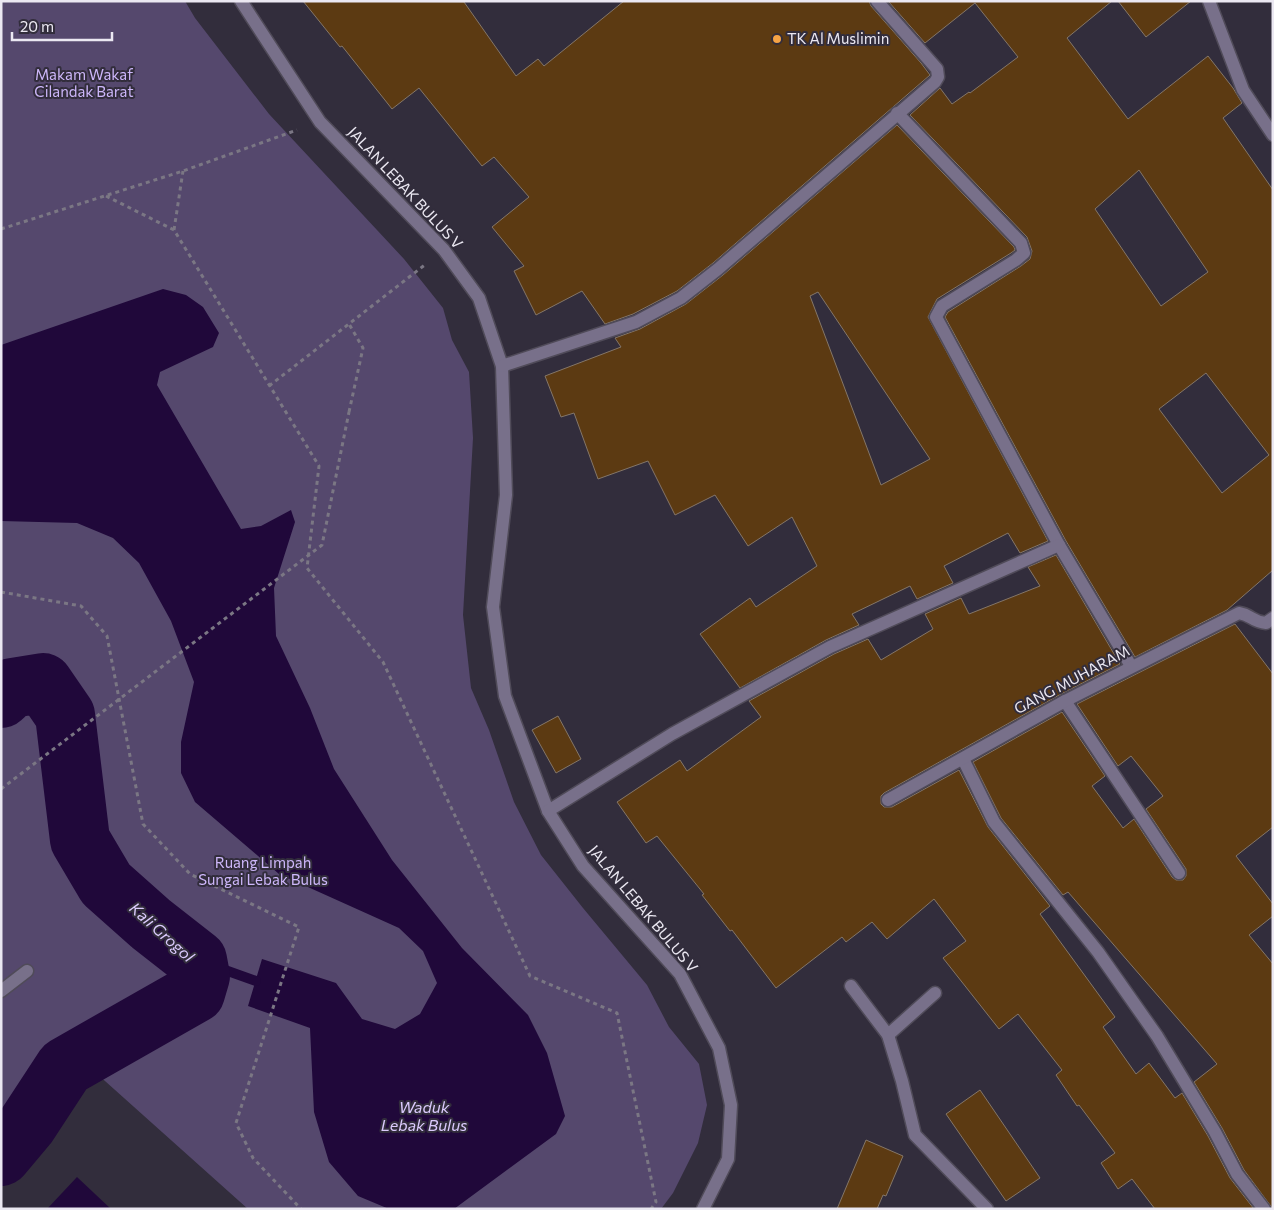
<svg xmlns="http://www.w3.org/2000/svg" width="1274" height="1210" viewBox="0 0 1274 1210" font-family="Commissioner,sans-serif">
  <rect width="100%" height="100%" fill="#322d3c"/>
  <path fill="#55486d" d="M 1,1 L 185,1 L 195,18 L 269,114 L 404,259 L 443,308 L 452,340 L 469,372 L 473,438 L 463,615 L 471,688 L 489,730 L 514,802 L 541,855 L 583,908 L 647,985 L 669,1027 L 699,1064 L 707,1105 L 698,1143 L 673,1193 L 661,1209 L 248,1209 L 67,1047 L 1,1112 Z"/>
  <g fill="#20083a">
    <path d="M 163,289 L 186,295 L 203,307 L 219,333 L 213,347 L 160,372 L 157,385 L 241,529 L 261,526 L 291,510 L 295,522 L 274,588 L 276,636 L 310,708 L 334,769 L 392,860 L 462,948 L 528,1015 L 547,1053 L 565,1116 L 556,1134 L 454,1209 L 389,1209 L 358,1196 L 329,1162 L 314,1112 L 310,1028 L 248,1006 L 262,959 L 336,983 L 362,1019 L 395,1029 L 420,1014 L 437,983 L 423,951 L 399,928 L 279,874 L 195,802 L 181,773 L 181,742 L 194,682 L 171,621 L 139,563 L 113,538 L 77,523 L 1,521 L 1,345 Z"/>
    <path d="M 77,1177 L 111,1209 L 47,1209 Z"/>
  </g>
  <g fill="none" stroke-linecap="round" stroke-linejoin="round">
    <path stroke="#20083a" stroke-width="10" d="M 197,960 L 256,981"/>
    <path stroke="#20083a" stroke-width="60" d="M 1,698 L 12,688 L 43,683 L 65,715 L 80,840 L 106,884 L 151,924 L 197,960 L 200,976 L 195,993 L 65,1067 L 27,1125 L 1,1156"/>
  </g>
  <g fill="#5c3a12" stroke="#847668" fill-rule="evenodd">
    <path d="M 303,1 L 464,2 L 516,76 L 538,59 L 544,66 L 624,1 L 869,1 L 871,6 L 921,63 L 930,75 L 713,263 L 677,291 L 633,314 L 605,324 L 582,291 L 536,315 L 514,271 L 524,266 L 492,227 L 529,197 L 494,157 L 482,166 L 419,88 L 392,109 L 342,46 L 340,47 Z"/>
    <path d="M 888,1 L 1112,1 L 1067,38 L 1128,119 L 1208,56 L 1233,88 L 1242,103 L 1223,118 L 1273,190 L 1273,570 L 1227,610 L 1135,657 L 1066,541 L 945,317 L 948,312 L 1021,266 L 1030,259 L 1032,251 L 1027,237 L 910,115 L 940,88 L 952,104 L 969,92 L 970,93 L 1018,57 L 975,3 L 925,43 ZM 1139,170 L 1208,272 L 1161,306 L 1095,209 ZM 1206,373 L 1269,455 L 1222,493 L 1159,409 Z"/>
    <path d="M 1118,1 L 1191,1 L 1146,37 Z"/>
    <path d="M 897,125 L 1014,247 L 1015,250 L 1011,253 L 937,299 L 928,317 L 1048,541 L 1020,553 L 1008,533 L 944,566 L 953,583 L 917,599 L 910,586 L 852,614 L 859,625 L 826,640 L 740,688 L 700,634 L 750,598 L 756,607 L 817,566 L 792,517 L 748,546 L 715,495 L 675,515 L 648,461 L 598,479 L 574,413 L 561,417 L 545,376 L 621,347 L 615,338 L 640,329 L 686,304 L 723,275 ZM 818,292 L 930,459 L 881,485 L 810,296 Z"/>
    <path d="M 1056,555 L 1120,664 L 1061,694 L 884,793 L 881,796 L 881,804 L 884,807 L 892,807 L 959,770 L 988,827 L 1050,906 L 1040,914 L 1115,1017 L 1103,1027 L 1136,1074 L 1149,1063 L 1175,1098 L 1182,1093 L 1208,1136 L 1230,1178 L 1254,1209 L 1155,1209 L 1132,1179 L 1118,1189 L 1101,1163 L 1115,1153 L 1079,1105 L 1077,1106 L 1056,1075 L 1062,1070 L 1018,1014 L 999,1029 L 943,958 L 966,941 L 934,899 L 887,939 L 872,922 L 846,942 L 842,937 L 776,988 L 732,930 L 730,931 L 702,895 L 704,894 L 657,836 L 646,843 L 617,802 L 680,760 L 687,771 L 761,717 L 749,701 L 834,654 L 868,639 L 881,660 L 933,629 L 925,614 L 961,598 L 969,614 L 1040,586 L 1028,567 Z"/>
    <path d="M 1235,624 L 1273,674 L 1273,827 L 1236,856 L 1273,904 L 1273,916 L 1249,935 L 1273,964 L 1273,1209 L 1244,1170 L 1222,1128 L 1194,1082 L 1217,1064 L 1068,892 L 1063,895 L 1001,818 L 973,762 L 1062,712 L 1105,776 L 1092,786 L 1123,828 L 1134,819 L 1172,877 L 1176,880 L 1183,880 L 1186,876 L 1186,869 L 1146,809 L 1163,796 L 1131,756 L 1118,766 L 1077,704 Z"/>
    <path d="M 558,716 L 581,759 L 556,773 L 532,730 Z"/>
    <path d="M 980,1090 L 1040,1178 L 1006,1201 L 946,1114 Z"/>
    <path d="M 866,1140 L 903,1156 L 886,1196 L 883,1195 L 877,1209 L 837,1209 Z"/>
  </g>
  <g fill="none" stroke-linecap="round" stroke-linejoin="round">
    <g stroke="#504b59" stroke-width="15">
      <g id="minor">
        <path d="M 241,1 L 320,122 L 444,250 L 479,298 L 502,366 L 506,495 L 493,607 L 505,696 L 548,811 L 583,866 L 680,974 L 719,1048 L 731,1105 L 728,1159 L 703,1209"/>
        <path d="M 1209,1 L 1243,90 L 1273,135"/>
        <path d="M 897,113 L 1021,243 L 1024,253 L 1016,260 L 942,306 L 936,317 L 1059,545 L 1131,666"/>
        <path d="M 502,366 L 636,322 L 681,298 L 718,269 L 935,82 L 938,77 L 937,69 L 877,1"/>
        <path d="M 1065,701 L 1179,873"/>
        <path d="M 963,759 L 994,822 L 1098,952 L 1157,1036 L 1215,1132 L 1237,1174 L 1264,1209"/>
        <path d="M 888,800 L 1065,701 L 1239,613 C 1252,615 1252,622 1266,623 L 1273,618"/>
        <path d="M 548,811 L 672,734 L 830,647 L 1059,545"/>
        <path d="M 851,986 L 888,1035 L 902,1081 L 915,1135 L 987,1209"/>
        <path d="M 1,991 L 27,971"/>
        <path d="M 888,1035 L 935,993"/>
      </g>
    </g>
    <g stroke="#7b7784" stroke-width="3" stroke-dasharray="4 4" stroke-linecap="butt">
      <path d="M 106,196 L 174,230 L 319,466 L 307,568 L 383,662 L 530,976 L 617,1013 L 656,1202 L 651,1209"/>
      <path d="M 1,229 L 183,171 L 297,130"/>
      <path d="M 174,230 L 183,171"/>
      <path d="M 269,386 L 426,264"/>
      <path d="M 349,412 L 363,348 L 349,324"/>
      <path d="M 1,592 L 81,606 L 107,636 L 143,824 L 190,874 L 299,927 L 236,1123 L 253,1158 L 301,1209"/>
    </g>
    <use href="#minor" stroke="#78708a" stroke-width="12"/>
    <path stroke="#7b7784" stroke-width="3" stroke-dasharray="4 4" stroke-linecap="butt" d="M 1,789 L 322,545 L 349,412"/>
  </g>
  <circle fill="#f5a345" stroke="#322d3c" stroke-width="2" cx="777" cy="39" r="5"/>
  <g text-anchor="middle" stroke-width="4" stroke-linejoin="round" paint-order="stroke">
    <g font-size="15" fill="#ebe8f2" stroke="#322d3c" text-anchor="start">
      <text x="787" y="44">TK Al Muslimin</text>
    </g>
    <g font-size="15" fill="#cdb7fa" stroke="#322d3c">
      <text x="84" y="80">Makam Wakaf<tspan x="84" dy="17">Cilandak Barat</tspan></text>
      <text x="263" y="868">Ruang Limpah<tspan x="263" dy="17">Sungai Lebak Bulus</tspan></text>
    </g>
    <g font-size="15" fill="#ebe8f2" stroke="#322d3c">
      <text transform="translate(405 188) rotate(47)" y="5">JALAN LEBAK BULUS V</text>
      <text transform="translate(1072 680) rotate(-28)" y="5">GANG MUHARAM</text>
      <text transform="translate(643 909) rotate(50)" y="5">JALAN LEBAK BULUS V</text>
    </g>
    <g font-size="16" font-style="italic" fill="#dbcafd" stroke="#322d3c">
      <text transform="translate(162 932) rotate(42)" y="6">Kali Grogol</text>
      <text x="424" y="1113">Waduk<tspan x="424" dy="18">Lebak Bulus</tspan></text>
    </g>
  </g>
  <rect width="1274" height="1210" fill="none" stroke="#ebe8f2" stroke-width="5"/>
  <path d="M12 32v8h100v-8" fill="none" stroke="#ebe8f2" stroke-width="2.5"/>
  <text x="20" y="32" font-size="15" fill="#ebe8f2" stroke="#322d3c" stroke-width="4" paint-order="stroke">20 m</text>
</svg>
